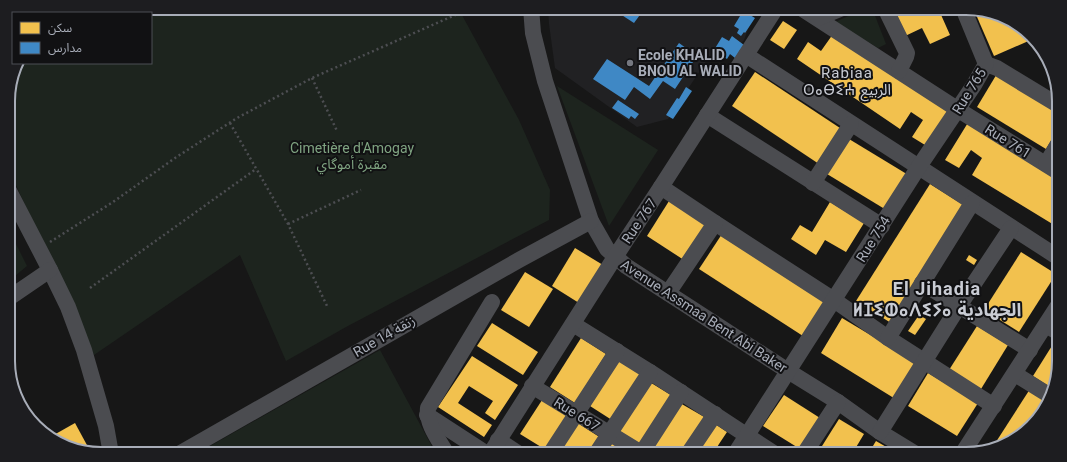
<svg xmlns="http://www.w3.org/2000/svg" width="1067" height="462" viewBox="0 0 1067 462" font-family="Roboto,'Noto Sans Arabic','Noto Sans Tifinagh',sans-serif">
  <rect width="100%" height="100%" fill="#171717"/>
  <path fill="#212123" d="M 548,8 L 756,8 L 744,40 L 729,57 L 709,57 L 668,119 L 637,127 L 555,68 L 549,24 Z"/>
  <g fill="#1d241e">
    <path d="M 101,8 L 456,8 L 462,15 L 519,120 L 550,190 L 549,220 L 346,327 L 286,361 L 240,255 L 94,355 L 8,168 L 8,95 L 17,63 L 151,63 L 151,13 L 76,13 Z"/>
    <path d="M 866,8 L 872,8 L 886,44 L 878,48 L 835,22 Z"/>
    <path d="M 557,86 L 658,150 L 609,226 Z"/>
    <path d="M 9,230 L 27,266 L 9,281 Z"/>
    <path d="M 380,350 L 436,454 L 196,454 Z"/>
  </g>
  <g fill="#f2c14e">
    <path d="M 890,8 L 938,8 L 950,35 L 930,44 L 922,28 L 903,37 Z"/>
    <path d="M 974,10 L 1001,15 L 1033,39 L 994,56 Z"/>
    <path d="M 783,21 L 797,30 L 784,49 L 770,40 Z"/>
    <path d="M 833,34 L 948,111 L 925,145 L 912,137 L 923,120 L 911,112 L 900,129 L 797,59 L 808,42 L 821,51 Z"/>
    <path d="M 755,72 L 843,130 L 819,164 L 732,106 Z"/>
    <path d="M 998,72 L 1058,108 L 1058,129 L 1046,149 L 977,107 Z"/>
    <path d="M 1055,80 L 1058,89 L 1058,90 L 1051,86 Z"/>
    <path d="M 969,121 L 1058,179 L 1059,228 L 972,175 L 982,158 L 971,150 L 959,168 L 945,160 Z"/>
    <path d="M 849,139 L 910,176 L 888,211 L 827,174 Z"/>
    <path d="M 930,184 L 965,206 L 891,323 L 856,301 Z"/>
    <path d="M 669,201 L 709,227 L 687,262 L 647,236 Z"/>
    <path d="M 830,202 L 864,223 L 846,252 L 825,240 L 816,255 L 791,239 L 800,225 L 812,232 Z"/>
    <path d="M 722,234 L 826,302 L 803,336 L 699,269 Z"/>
    <path d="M 575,248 L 603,265 L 579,303 L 552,286 Z"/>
    <path d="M 1021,252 L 1056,274 L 1019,332 L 984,310 Z"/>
    <path d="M 969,255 L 977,260 L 974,265 L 966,260 Z"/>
    <path d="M 525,272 L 553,289 L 529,327 L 501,310 Z"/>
    <path d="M 919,315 L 926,319 L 915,335 L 908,331 Z"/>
    <path d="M 842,318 L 919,364 L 897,400 L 821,353 Z"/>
    <path d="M 492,323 L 538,352 L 523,375 L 477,346 Z"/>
    <path d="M 977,326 L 1008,345 L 981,389 L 949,370 Z"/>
    <path d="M 581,338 L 606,354 L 575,403 L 550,387 Z"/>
    <path d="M 1055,341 L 1059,343 L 1059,361 L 1053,389 L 1033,376 Z"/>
    <path d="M 472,356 L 518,385 L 495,420 L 485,413 L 493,401 L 469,386 L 458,403 L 492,425 L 484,437 L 438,407 Z"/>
    <path d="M 620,357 L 646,373 L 615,422 L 590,406 Z"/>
    <path d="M 928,373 L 978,403 L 957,436 L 908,406 Z"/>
    <path d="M 648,381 L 674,397 L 643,446 L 617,430 Z"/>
    <path d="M 1030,389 L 1049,401 L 1022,435 L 994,445 Z"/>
    <path d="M 784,395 L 820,418 L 800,449 L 763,426 Z"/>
    <path d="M 544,397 L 570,413 L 546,450 L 520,434 Z"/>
    <path d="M 680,403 L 706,418 L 683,454 L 653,454 L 649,451 Z"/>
    <path d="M 839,419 L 864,434 L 852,454 L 817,454 Z"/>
    <path d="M 576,422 L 601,438 L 591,454 L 554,454 Z"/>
    <path d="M 75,423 L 88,447 L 82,450 L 66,447 L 52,436 Z"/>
    <path d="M 715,424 L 727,432 L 719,444 L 713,454 L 696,454 Z"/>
    <path d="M 610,439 L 634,454 L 601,454 Z"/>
    <path d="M 876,441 L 888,448 L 898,454 L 868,454 Z"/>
  </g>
  <g fill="#3f88c5">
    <path d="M 620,8 L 645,8 L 634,23 L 617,12 Z"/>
    <path d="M 717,8 L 732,8 L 727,15 Z"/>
    <path d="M 743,11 L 755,18 L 745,33 L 744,32 L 741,36 L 737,33 L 739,29 L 734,26 Z"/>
    <path d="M 732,36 L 744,45 L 735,58 L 730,54 L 727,59 L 714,50 L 722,37 L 729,41 Z"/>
    <path d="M 679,43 L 697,56 L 675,89 L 663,81 L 650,99 L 634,87 L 625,100 L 593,79 L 607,59 L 649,86 Z"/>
    <path d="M 686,87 L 692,91 L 673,119 L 666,115 L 677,98 L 679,99 Z"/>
    <path d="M 618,100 L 639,114 L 635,119 L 631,116 L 629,119 L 612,108 Z"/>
  </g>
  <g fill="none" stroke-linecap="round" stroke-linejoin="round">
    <g stroke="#4d4e52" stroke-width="2.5" stroke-dasharray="2 3" stroke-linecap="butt">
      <path d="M 312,78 L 337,131"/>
      <path d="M 230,123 L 288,224 L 328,308"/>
      <path d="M 288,224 L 361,190"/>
      <path d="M 50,242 L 113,202 L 175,158 L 237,118 L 312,78 L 471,8"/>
      <path d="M 90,288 L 256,169"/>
    </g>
    <g stroke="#4b4c50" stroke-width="16">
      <path d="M 531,8 L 533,33 L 545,81 L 591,221 L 607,249 L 626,266 L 788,371 L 838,402 L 880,432 L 916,454"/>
      <path d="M 801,8 L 957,109 L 1058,172"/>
      <path d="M 885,8 L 907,53 L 906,57 L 899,71"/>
      <path d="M 818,18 L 842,8"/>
      <path d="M 746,55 L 1059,258"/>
      <path d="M 986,64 L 997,68 L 1058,105"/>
      <path d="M 707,115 L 882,226"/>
      <path d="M 1046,164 L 1058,144"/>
      <path d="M 813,183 L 851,124"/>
      <path d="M 661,187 L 715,223 L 834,300 L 888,338 L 994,406"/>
      <path d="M 8,189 L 50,270 L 68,307 L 84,350 L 106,426 L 111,454"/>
      <path d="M 922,283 L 1030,350"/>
      <path d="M 668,293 L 715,223"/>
      <path d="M 9,298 L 50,270"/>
      <path d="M 573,324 L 650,372 L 775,454"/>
      <path d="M 1046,325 L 1059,333"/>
      <path d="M 888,338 L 972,203"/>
      <path d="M 1015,374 L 1052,397"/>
      <path d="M 532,386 L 643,454"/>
      <path d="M 427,415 L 487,454"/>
      <path d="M 880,432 L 959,306 L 1011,228"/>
      <path d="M 498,440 L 519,454"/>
      <path d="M 179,454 L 519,260 L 591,221"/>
      <path d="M 447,454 C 439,440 426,424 428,408 L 492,302"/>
      <path d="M 490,454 L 615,257 L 661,187 L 776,8"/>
      <path d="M 550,454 L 617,351"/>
      <path d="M 596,454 L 650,372"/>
      <path d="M 641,454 L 681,392"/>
      <path d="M 688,454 L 715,414"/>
      <path d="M 735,454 L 918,168 L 974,85 L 986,64 L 963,8"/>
      <path d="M 804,454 L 838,402"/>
      <path d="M 962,454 L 1059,304"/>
    </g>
  </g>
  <circle fill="#757880" stroke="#111113" stroke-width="1.5" cx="630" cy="63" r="4"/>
  <g text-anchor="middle" stroke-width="4" stroke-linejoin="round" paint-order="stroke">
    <g font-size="14" font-weight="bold" fill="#a8adb8" stroke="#111113" text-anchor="start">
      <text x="638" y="60">Ecole KHALID<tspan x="638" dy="16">BNOU AL WALID</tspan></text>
    </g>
    <g font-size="14" fill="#a8adb8" stroke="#111113">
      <text transform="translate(969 91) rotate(-58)" y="5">Rue 765</text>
      <text transform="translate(1008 141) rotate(32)" y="5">Rue 761</text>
      <text transform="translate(639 221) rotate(-56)" y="5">Rue 767</text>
      <text transform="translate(873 239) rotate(-58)" y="5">Rue 754</text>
      <text transform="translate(704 316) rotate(33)" y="5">Avenue Assmaa Bent Abi Baker</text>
      <text transform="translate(384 336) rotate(-30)" y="5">Rue 14 زنقة</text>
      <text transform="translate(577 414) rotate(32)" y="5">Rue 667</text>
    </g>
    <g font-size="14" fill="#7fa381" stroke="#111113">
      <text x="352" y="153">Cimetière d'Amogay<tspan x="352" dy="16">مقبرة أموگاي</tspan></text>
    </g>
    <g font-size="15" letter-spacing="1" fill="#c9ccd4" stroke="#111113">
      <text x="847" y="78">Rabiaa<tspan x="847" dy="17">ⵔⴰⴱⵉⵄ الربيع</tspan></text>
    </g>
    <g font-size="18" font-weight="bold" letter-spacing="1" fill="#c9ccd4" stroke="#111113">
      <text x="937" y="295">El Jihadia<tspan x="937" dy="21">ⵍⵊⵉⵀⴰⴷⵉⵢⴰ الجهادية</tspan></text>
    </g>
  </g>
  <path d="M0 0H1067V462H0ZM101 15H966A86 86 0 0 1 1052 101V361A86 86 0 0 1 966 447H101A86 86 0 0 1 15 361V101A86 86 0 0 1 101 15Z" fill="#1d1d20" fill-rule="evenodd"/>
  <path fill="none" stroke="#a8adb8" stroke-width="2" d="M101 15H966A86 86 0 0 1 1052 101V361A86 86 0 0 1 966 447H101A86 86 0 0 1 15 361V101A86 86 0 0 1 101 15Z"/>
  <rect x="12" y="12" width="140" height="52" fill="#111113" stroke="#4d4f55"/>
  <rect x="20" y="22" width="20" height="12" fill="#f2c14e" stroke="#4d4f55"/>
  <text x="48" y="32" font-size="12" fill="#a8adb8">سكن</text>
  <rect x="20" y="42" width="20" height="12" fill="#3f88c5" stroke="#4d4f55"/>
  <text x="48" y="52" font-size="12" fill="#a8adb8">مدارس</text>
</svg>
